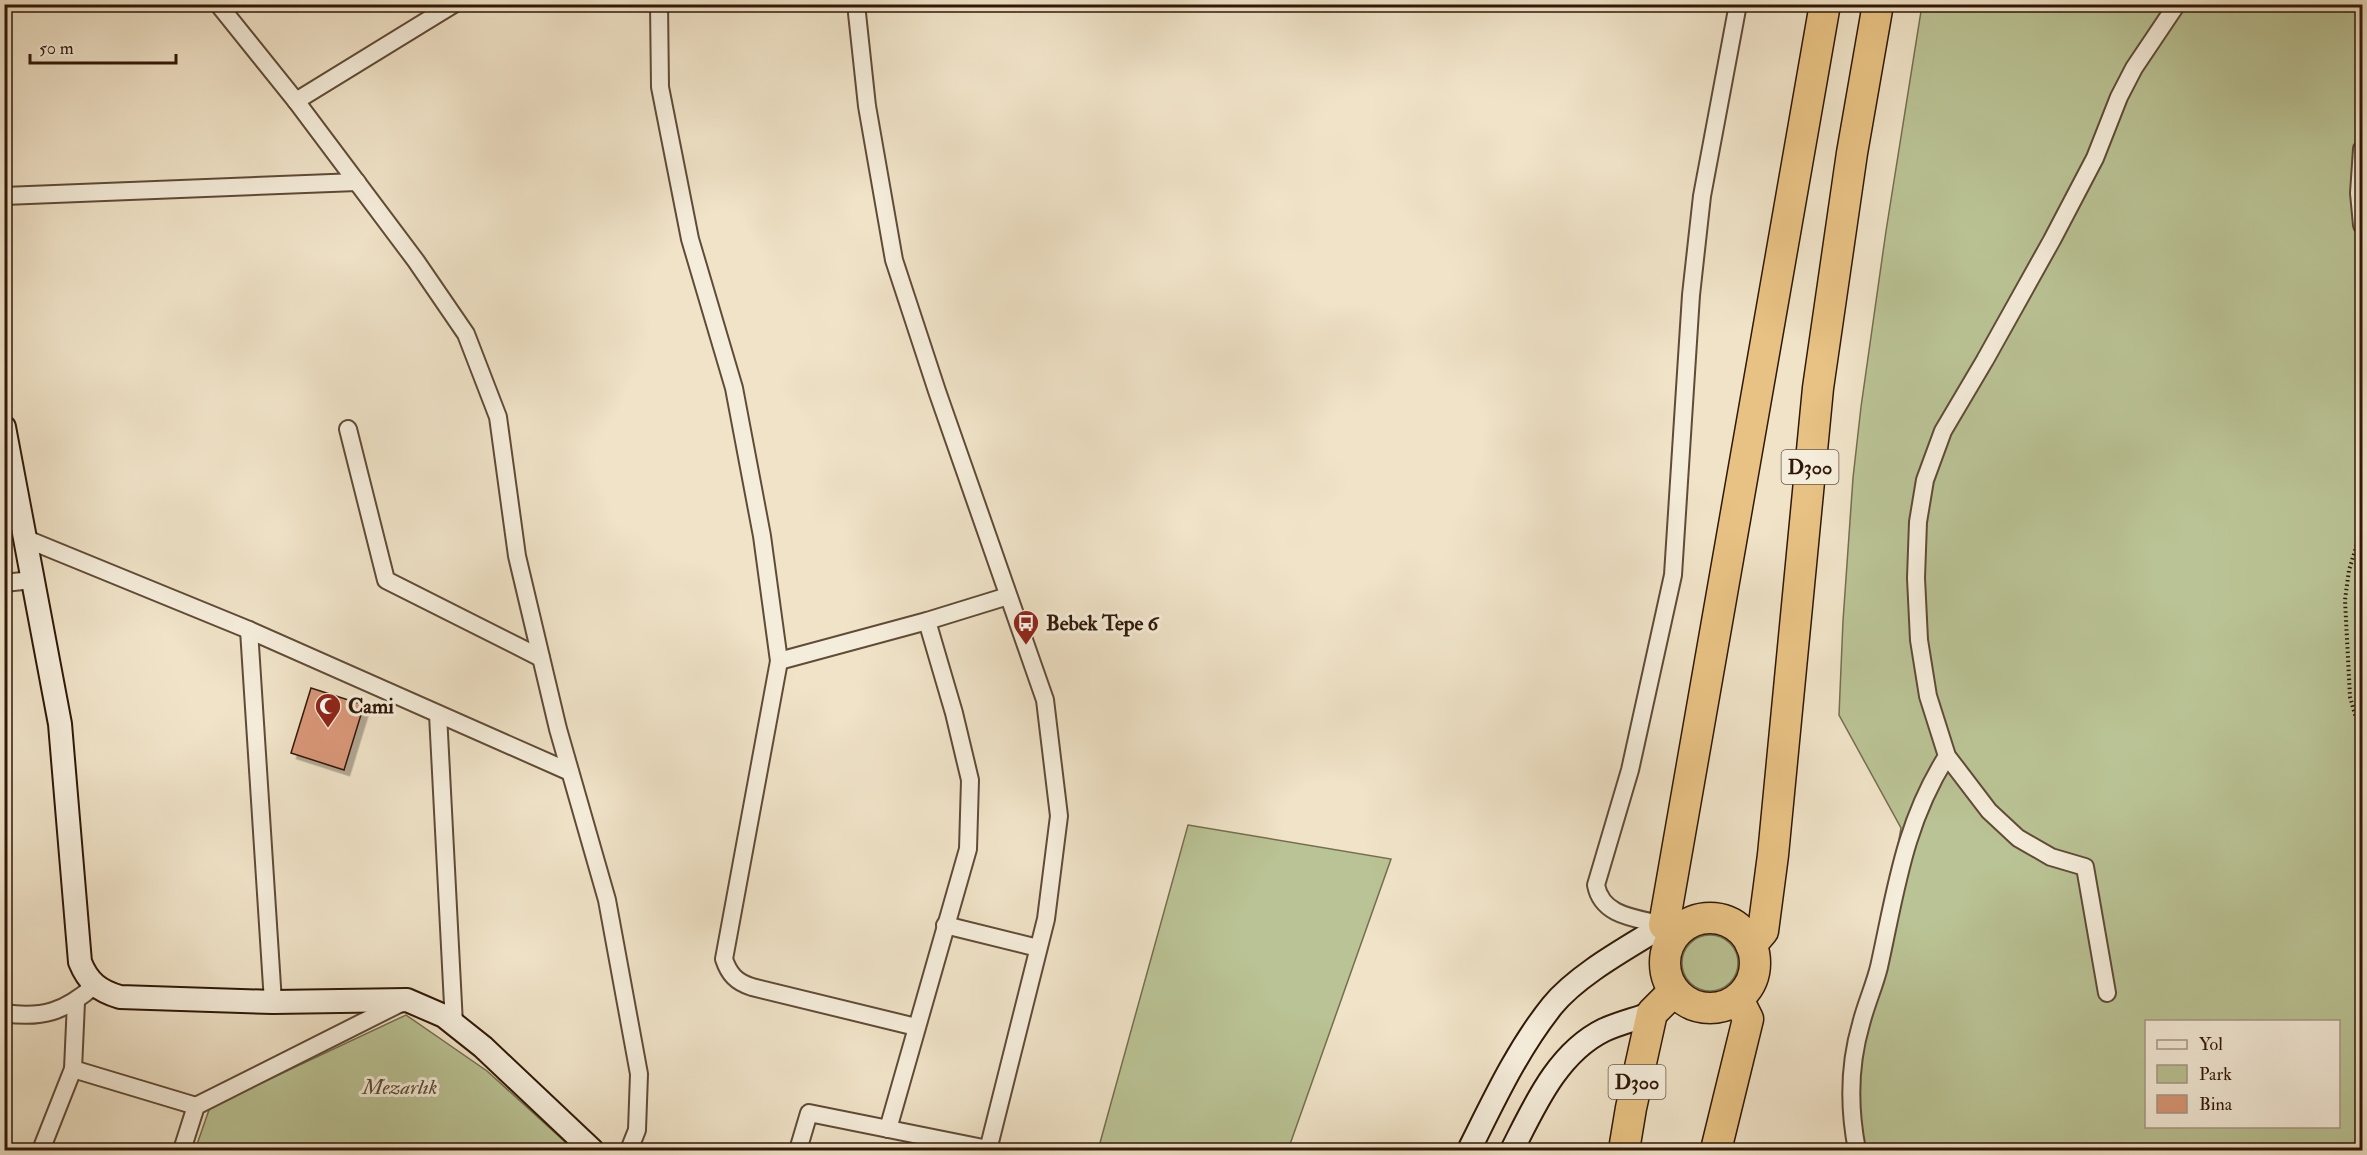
<svg xmlns="http://www.w3.org/2000/svg" width="2367" height="1155" viewBox="0 0 2367 1155" font-family="'IM FELL Double Pica',serif">
  <defs>
    <filter id="shadow"><feDropShadow dx="5.5" dy="5.5" stdDeviation="0" flood-color="#0004"/></filter>
  </defs>
  <rect width="100%" height="100%" fill="#f0e3c8"/>
  <filter id="stains"><feTurbulence type="fractalNoise" baseFrequency=".00333" numOctaves="4"/><feColorMatrix values="0 0 0 0 .2 0 0 0 0 .09 0 0 0 0 .02 0 0 0 .5 -.17"/></filter>
  <radialGradient id="worn" r=".72"><stop offset=".6" stop-color="#630" stop-opacity="0"/><stop offset="1" stop-color="#630" stop-opacity=".3"/></radialGradient>
  <g fill="#bac395" stroke="#756e4e" stroke-width="1.5" fill-rule="evenodd">
    <path d="M 1922,5 L 2362,5 L 2362,1150 L 1848,1150 L 1845,1130 L 1844,1082 L 1884,926 L 1901,828 L 1839,715 L 1843,621 L 1853,478 L 1861,407 L 1886,231 ZM 2146,1022 L 2338,1022 L 2338,1126 L 2146,1126 Z"/>
    <path d="M 1188,825 L 1391,859 L 1288,1150 L 1098,1150 Z"/>
    <circle cx="1710" cy="963" r="28"/>
    <path d="M 406,1015 L 487,1071 L 574,1150 L 195,1150 L 210,1107 Z"/>
  </g>
  <path fill="#da987a" stroke="#301807" stroke-width="1.5" filter="url(#shadow)" d="M 311,688 L 364,705 L 344,770 L 291,753 Z"/>
  <g fill="none" stroke-linecap="round" stroke-linejoin="round">
    <g stroke="#604b37" stroke-width="20">
      <g id="street">
        <path d="M 218,4 L 296,101 L 416,261 L 466,334 L 498,417 L 517,556 L 558,729 L 607,900 L 639,1074 L 637,1130 L 629,1150"/>
        <path d="M 659,4 L 660,87 L 690,239 L 734,388 L 762,536 L 779,661 L 724,959 C 729,974 736,982 752,987 L 916,1027"/>
        <path d="M 856,4 L 867,106 L 894,260 L 937,391 L 1045,700 L 1059,816 L 1046,919 L 988,1150"/>
        <path d="M 296,101 L 454,4"/>
        <path d="M 2362,149 L 2359,193 L 2362,225"/>
        <path d="M 4,196 L 357,182"/>
        <path d="M 348,429 L 386,580 L 541,658"/>
        <path d="M 24,538 L 249,630 L 570,772"/>
        <path d="M 4,583 L 32,580"/>
        <path d="M 249,630 L 273,1002"/>
        <path d="M 779,661 L 927,621 L 1008,596"/>
        <path d="M 438,714 L 454,1024"/>
        <path d="M 945,925 L 1038,948"/>
        <path d="M 1664,925 C 1637,918 1602,917 1596,885 L 1630,770 L 1673,575 L 1691,295 L 1702,196 L 1738,4"/>
        <path d="M 2107,993 L 2085,867 L 2051,857 L 2018,838 L 1989,811 L 1947,756 L 1928,696 L 1919,640 L 1916,578 L 1918,522 L 1925,480 L 1943,431 L 1985,360 L 2052,240 L 2095,158 L 2119,97 L 2134,68 L 2177,4"/>
        <path d="M 4,1013 C 43,1019 65,1011 94,986"/>
        <path d="M 73,1069 L 196,1106"/>
        <path d="M 888,1129 L 968,849 L 970,780 L 954,713 L 927,621"/>
        <path d="M 41,1150 L 73,1069 L 76,1002"/>
        <path d="M 182,1150 L 196,1106 L 403,1002"/>
        <path d="M 798,1150 L 809,1113 L 988,1149"/>
        <path d="M 1857,1150 C 1849,1109 1849,1065 1861,1024 C 1866,1004 1874,987 1879,967 C 1896,890 1904,824 1947,756"/>
      </g>
    </g>
    <g stroke="#301807" stroke-width="26">
      <g id="secondary">
        <path d="M 4,427 L 60,724 L 80,962 C 88,982 99,991 120,997 L 273,1002 L 407,1000 L 444,1016 L 454,1024 L 483,1047 L 592,1150"/>
        <path d="M 1469,1150 C 1494,1100 1517,1050 1552,1006 C 1578,974 1629,947 1664,925"/>
        <path d="M 1512,1150 C 1534,1107 1557,1053 1604,1030 C 1619,1023 1637,1019 1652,1013"/>
      </g>
    </g>
    <g stroke="#301807" stroke-width="33">
      <g id="highway">
        <circle cx="1710" cy="963" r="45"/>
        <path d="M 1677,932 L 1664,925 L 1825,4"/>
        <path d="M 1751,945 L 1763,931 L 1773,855 L 1818,388 L 1852,153 L 1878,4"/>
        <path d="M 1624,1150 L 1631,1108 L 1652,1013 L 1674,991"/>
        <path d="M 1716,1150 L 1748,1019 L 1738,999"/>
      </g>
    </g>
    <path stroke="#301807" stroke-width="4" stroke-dasharray="1.5 3" stroke-linecap="butt" d="M 2362,528 L 2349,570 L 2345,600 L 2350,697 L 2356,718 L 2362,728"/>
    <use href="#street" stroke="#f5eddb" stroke-width="16"/>
    <use href="#secondary" stroke="#f5eddb" stroke-width="22"/>
    <use href="#highway" stroke="#e8c284" stroke-width="30"/>
  </g>
  <defs>
    <g id="bus-pin" transform="scale(1.35)"><path d="M0 17L-7.5 6A9.5 9.5 0 1 1 7.5 6Z" fill="#8f2418" stroke="#f5eddb"/><path d="M-5-6H5V4H4V6H2V4H-2V6H-4V4H-5ZM-3.5-4V0h7V-4ZM-3.5 1.2v1.5H-2V1.2ZM2 1.2v1.5H3.5V1.2Z" fill="#fff"/></g>
    <g id="mosque-pin" transform="scale(1.35)"><path d="M0 17L-7.5 6A9.5 9.5 0 1 1 7.5 6Z" fill="#8f2418" stroke="#f5eddb"/><path d="M3.5-4.9A6 6 0 1 0 3.5 4.9A5 5 0 1 1 3.5-4.9Z" fill="#fff"/></g>
  </defs>
  <g fill-rule="evenodd">
    <use href="#bus-pin" x="1026" y="623"/>
    <use href="#mosque-pin" x="328" y="706"/>
  </g>
  <g text-anchor="middle" stroke-width="6" stroke-linejoin="round" paint-order="stroke">
    <g fill="#f5eddb" stroke="#6b5847" stroke-width="1.5">
      <rect x="1781.5" y="450" width="57" height="34" rx="4.5"/>
      <rect x="1608.5" y="1065" width="57" height="34" rx="4.5"/>
    </g>
    <g font-size="20" font-weight="bold" fill="#301807">
      <text x="1810" y="474">D300</text>
      <text x="1637" y="1089">D300</text>
    </g>
    <g font-size="21" font-weight="bold" fill="#301807" stroke="#f5eddb" text-anchor="start">
      <text x="1046" y="630">Bebek Tepe 6</text>
      <text x="348" y="713">Cami</text>
    </g>
    <g font-size="21" font-style="italic" fill="#594b32" stroke="#f5eddb">
      <text x="400" y="1094">Mezarlık</text>
    </g>
  </g>
  <rect width="2367" height="1155" fill="none" stroke="#f0e3c8" stroke-width="24"/>
  <rect x="6" y="6" width="2355" height="1143" fill="none" stroke="#301807" stroke-width="3"/>
  <rect x="12" y="12" width="2343" height="1131" fill="none" stroke="#301807" stroke-width="1.5"/>
  <rect x="2145" y="1020" width="195" height="108" fill="#f5eddb" stroke="#a69886" stroke-width="1.5"/>
  <rect x="2157" y="1040" width="30" height="9" fill="#f5eddb" stroke="#a69886" stroke-width="1.5"/>
  <text x="2199" y="1050" font-size="18" fill="#301807">Yol</text>
  <rect x="2157" y="1065" width="30" height="18" fill="#bac395" stroke="#a69886" stroke-width="1.5"/>
  <text x="2199" y="1080" font-size="18" fill="#301807">Park</text>
  <rect x="2157" y="1095" width="30" height="18" fill="#da987a" stroke="#a69886" stroke-width="1.5"/>
  <text x="2199" y="1110" font-size="18" fill="#301807">Bina</text>
  <path d="M30 54v9h146v-9" fill="none" stroke="#301807" stroke-width="3"/>
  <text x="39" y="54" font-size="18" fill="#301807" stroke="#f5eddb" stroke-width="4.5" paint-order="stroke">50 m</text>
  <rect width="100%" height="100%" filter="url(#stains)"/>
  <rect width="100%" height="100%" fill="url(#worn)"/>
</svg>
